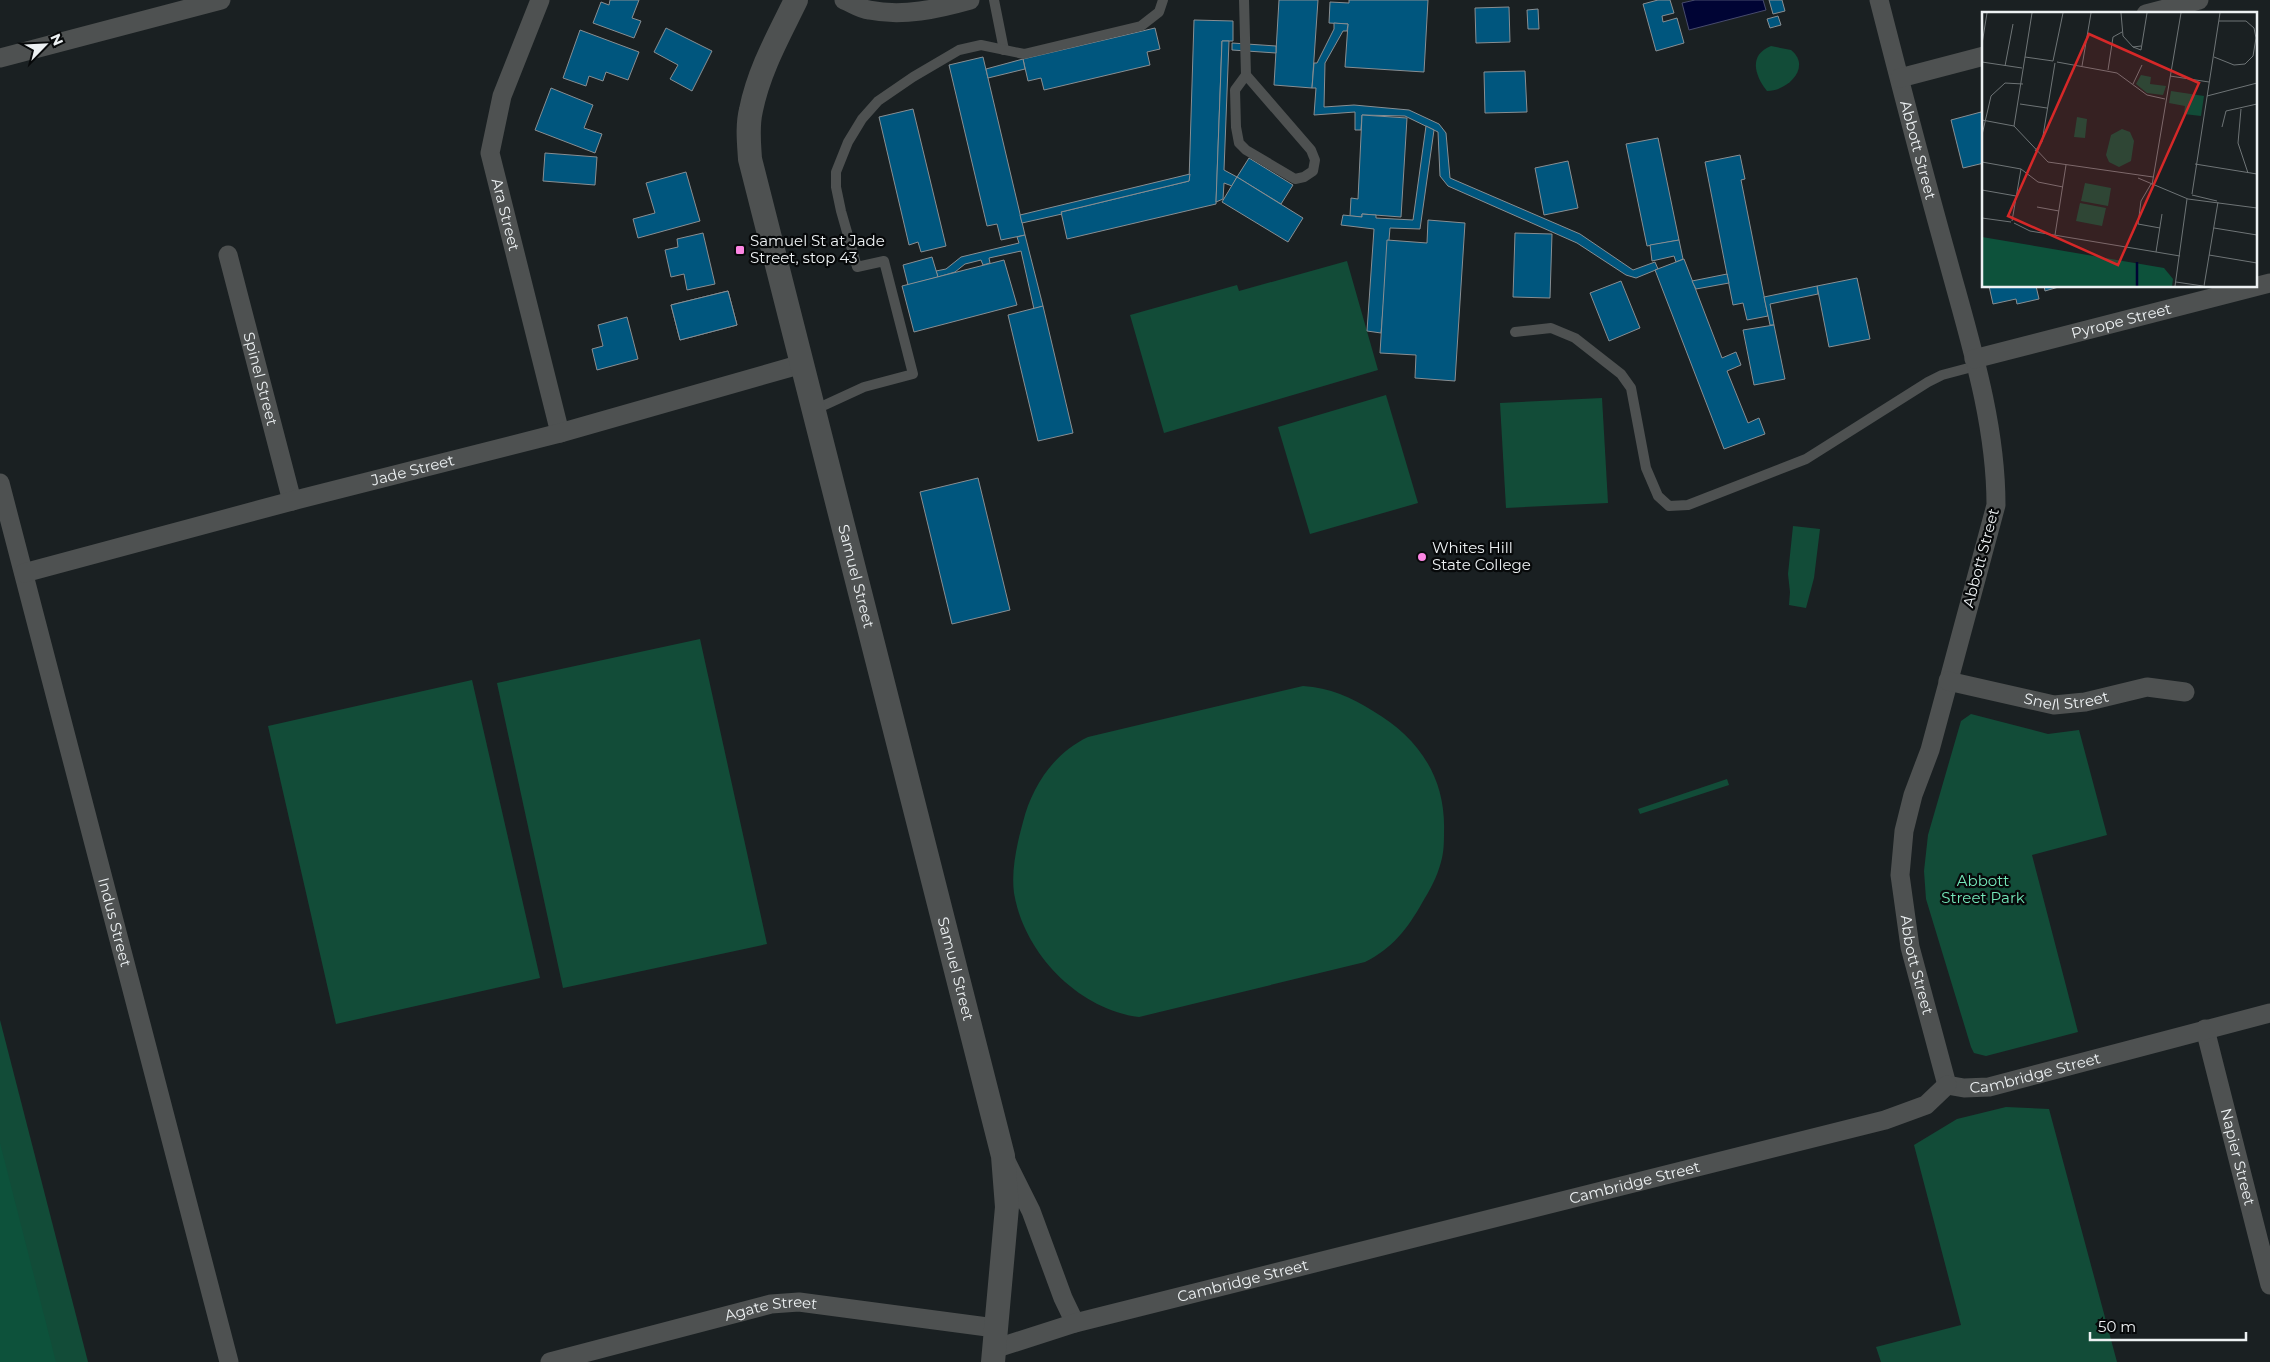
<svg xmlns="http://www.w3.org/2000/svg" width="2270" height="1362" viewBox="0 0 2270 1362" font-family="Montserrat,sans-serif">
  <rect width="100%" height="100%" fill="#1a2022"/>
  <g fill="#124c38">
    <path d="M 1771,46 L 1791,50 C 1812,67 1788,91 1767,91 C 1755,76 1748,55 1771,46 Z"/>
    <path d="M 1347,261 L 1378,370 L 1164,433 L 1130,315 L 1237,285 L 1239,291 Z"/>
    <path d="M 1386,395 L 1418,503 L 1310,534 L 1278,427 Z"/>
    <path d="M 1602,398 L 1608,503 L 1506,508 L 1500,403 Z"/>
    <path d="M 1793,526 L 1820,529 L 1814,578 L 1806,608 L 1789,605 L 1790,592 L 1788,574 Z"/>
    <path d="M 700,639 L 767,944 L 563,988 L 497,683 Z"/>
    <path d="M 472,680 L 540,978 L 336,1024 L 268,726 Z"/>
    <path d="M 1303,686 C 1330,688 1351,697 1373,711 C 1419,738 1446,778 1444,832 C 1444,841 1444,852 1441,862 C 1437,877 1430,890 1422,903 C 1408,928 1392,949 1365,962 L 1139,1017 C 1078,1009 1024,953 1014,893 C 1011,870 1017,844 1023,822 C 1032,786 1054,753 1088,737 Z"/>
    <path d="M 1971,714 L 2048,734 L 2079,730 L 2107,835 L 2032,855 L 2078,1032 L 1986,1056 L 1974,1053 L 1971,1047 L 1926,899 L 1924,871 L 1928,835 L 1961,721 Z"/>
    <path d="M 1727,779 L 1729,785 L 1640,814 L 1638,809 Z"/>
    <path d="M 0,1020 L 88,1362 L 0,1362 Z"/>
    <path d="M 2006,1107 L 2049,1109 L 2117,1362 L 1881,1362 L 1876,1347 L 1961,1325 L 1914,1145 L 1957,1119 Z"/>
  </g>
  <path fill="#0d523b" d="M 0,1143 L 56,1362 L 0,1362 Z"/>
  <path fill="#000434" stroke="#474b6d" d="M 1695,0 L 1763,0 L 1766,10 L 1689,30 L 1682,3 Z"/>
  <g fill="#00567e" stroke="#888e92">
    <path d="M 610,0 L 639,0 L 632,18 L 641,21 L 634,38 L 593,23 L 601,2 L 609,5 Z"/>
    <path d="M 1279,0 L 1318,0 L 1312,88 L 1274,85 Z"/>
    <path d="M 1349,0 L 1428,0 L 1424,72 L 1345,67 L 1348,24 L 1329,23 L 1330,2 L 1349,3 Z"/>
    <path d="M 1658,0 L 1670,0 L 1674,13 L 1662,16 L 1663,22 L 1677,18 L 1684,43 L 1656,51 L 1643,4 Z"/>
    <path d="M 1769,0 L 1782,0 L 1785,11 L 1773,14 Z"/>
    <path d="M 1509,7 L 1510,42 L 1476,43 L 1475,8 Z"/>
    <path d="M 1538,9 L 1539,29 L 1528,29 L 1527,10 Z"/>
    <path d="M 1778,16 L 1781,25 L 1770,28 L 1767,19 Z"/>
    <path d="M 1194,20 L 1233,21 L 1233,41 L 1222,41 L 1216,204 L 1067,239 L 1061,212 L 1189,181 Z"/>
    <path d="M 1334,23 L 1348,24 L 1347,31 L 1343,31 L 1325,63 L 1324,107 L 1354,105 L 1409,110 L 1439,124 L 1446,133 L 1450,178 L 1580,234 L 1633,270 L 1655,262 L 1658,269 L 1636,278 L 1626,275 L 1577,243 L 1448,186 L 1440,176 L 1438,132 L 1405,116 L 1362,115 L 1361,130 L 1355,130 L 1355,112 L 1314,115 L 1316,88 L 1312,88 L 1314,63 L 1317,63 L 1334,29 Z"/>
    <path d="M 666,28 L 712,51 L 692,91 L 670,79 L 678,65 L 654,52 Z"/>
    <path d="M 1155,28 L 1160,49 L 1147,52 L 1150,65 L 1044,90 L 1041,78 L 1028,81 L 1023,59 Z"/>
    <path d="M 580,30 L 639,52 L 628,80 L 606,72 L 603,81 L 589,76 L 586,86 L 563,78 Z"/>
    <path d="M 1222,41 L 1229,41 L 1224,170 L 1237,177 L 1232,186 L 1224,183 L 1223,199 L 1216,202 Z"/>
    <path d="M 1232,43 L 1276,46 L 1276,53 L 1232,50 Z"/>
    <path d="M 983,57 L 1025,235 L 1001,240 L 997,224 L 987,226 L 949,65 Z"/>
    <path d="M 1023,59 L 1025,69 L 988,78 L 986,69 Z"/>
    <path d="M 1525,71 L 1527,112 L 1485,113 L 1484,72 Z"/>
    <path d="M 551,88 L 593,105 L 584,128 L 602,134 L 595,153 L 535,130 Z"/>
    <path d="M 913,109 L 946,246 L 921,252 L 918,242 L 909,245 L 879,117 Z"/>
    <path d="M 1981,112 L 1984,122 L 1984,163 L 1963,168 L 1951,120 Z"/>
    <path d="M 1362,115 L 1407,118 L 1401,217 L 1362,214 L 1362,217 L 1350,216 L 1351,198 L 1358,199 Z"/>
    <path d="M 1426,126 L 1434,130 L 1420,229 L 1390,228 L 1381,333 L 1367,331 L 1374,229 L 1341,225 L 1343,215 L 1362,217 L 1362,214 L 1376,215 L 1376,218 L 1413,220 Z"/>
    <path d="M 1658,138 L 1679,240 L 1647,246 L 1626,144 Z"/>
    <path d="M 545,153 L 597,157 L 595,185 L 543,181 Z"/>
    <path d="M 1740,155 L 1745,179 L 1741,180 L 1768,316 L 1747,320 L 1743,303 L 1733,305 L 1705,162 Z"/>
    <path d="M 1249,158 L 1293,185 L 1281,204 L 1237,177 Z"/>
    <path d="M 1568,161 L 1578,208 L 1544,215 L 1535,168 Z"/>
    <path d="M 686,172 L 700,221 L 638,238 L 633,219 L 655,213 L 646,183 Z"/>
    <path d="M 1190,174 L 1189,181 L 1061,212 L 1062,214 L 1022,223 L 1020,215 Z"/>
    <path d="M 1237,177 L 1303,218 L 1288,242 L 1222,202 Z"/>
    <path d="M 1428,220 L 1465,223 L 1455,381 L 1415,378 L 1416,355 L 1380,353 L 1387,240 L 1427,243 Z"/>
    <path d="M 703,233 L 715,284 L 687,290 L 684,274 L 671,277 L 665,250 L 678,247 L 677,239 Z"/>
    <path d="M 1515,233 L 1552,234 L 1550,298 L 1513,297 Z"/>
    <path d="M 1025,235 L 1043,306 L 1034,309 L 1021,251 L 989,258 L 990,263 L 983,265 L 981,260 L 965,264 L 955,272 L 938,277 L 936,271 L 946,269 L 961,257 L 1019,243 L 1017,237 Z"/>
    <path d="M 1679,240 L 1683,259 L 1676,262 L 1674,256 L 1652,261 L 1650,245 Z"/>
    <path d="M 932,257 L 938,277 L 908,285 L 903,265 Z"/>
    <path d="M 1684,259 L 1722,358 L 1736,352 L 1741,365 L 1727,371 L 1748,423 L 1759,418 L 1765,434 L 1724,449 L 1655,270 Z"/>
    <path d="M 1004,260 L 1017,305 L 914,332 L 902,286 Z"/>
    <path d="M 1727,274 L 1729,283 L 1696,289 L 1692,281 Z"/>
    <path d="M 1857,278 L 1870,339 L 1829,347 L 1817,286 Z"/>
    <path d="M 1621,281 L 1640,328 L 1609,341 L 1590,293 Z"/>
    <path d="M 1817,286 L 1818,294 L 1770,304 L 1774,325 L 1770,325 L 1764,297 Z"/>
    <path d="M 1989,286 L 2036,286 L 2039,299 L 2017,304 L 2016,299 L 1993,304 Z"/>
    <path d="M 2044,286 L 2062,286 L 2045,291 Z"/>
    <path d="M 728,291 L 737,325 L 680,340 L 671,305 Z"/>
    <path d="M 728,291 L 737,325 L 680,340 L 671,305 Z"/>
    <path d="M 1043,306 L 1073,433 L 1038,441 L 1008,315 Z"/>
    <path d="M 627,317 L 638,359 L 597,370 L 592,349 L 603,346 L 598,325 Z"/>
    <path d="M 1774,325 L 1785,379 L 1754,385 L 1743,330 Z"/>
    <path d="M 978,478 L 1010,610 L 952,624 L 920,492 Z"/>
  </g>
  <g fill="none" stroke-linecap="round" stroke-linejoin="round">
    <g stroke="#4e5151" stroke-width="10">
      <path d="M 994,0 L 1004,50"/>
      <path d="M 1244,0 L 1246,75 L 1235,90 L 1236,127 L 1239,143 L 1246,150 L 1295,179 L 1304,177 L 1313,171 L 1315,160 L 1311,150 L 1246,75"/>
      <path d="M 1515,332 L 1551,328 L 1575,338 L 1621,374 L 1631,388 L 1646,468 L 1658,496 L 1669,506 L 1688,505 L 1806,459 L 1928,382 L 1942,375 L 1976,366"/>
      <path d="M 814,410 L 864,387 L 913,374 L 884,261 L 857,267 L 841,211 L 836,187 L 836,172 L 848,142 L 862,119 L 878,101 L 913,77 L 959,50 L 981,45 L 1024,54 L 1141,26 L 1159,12 L 1163,0"/>
    </g>
    <g stroke="#4e5151" stroke-width="19">
      <path id="s1" d="M 540,0 L 502,96 L 490,153 L 560,433"/>
      <path d="M 844,0 C 852,3 860,9 869,10 C 903,17 938,9 970,0"/>
      <path id="s2" d="M 1879,0 C 1901,86 1923,172 1947,257 C 1969,338 1996,421 1996,505 L 1930,750 L 1913,795 L 1904,831 L 1900,875 L 1910,947 L 1947,1085"/>
      <path d="M 2146,14 L 2199,0"/>
      <path d="M 0,58 L 221,0"/>
      <path d="M 1900,78 L 1984,56"/>
      <path id="s3" d="M 228,255 L 292,501"/>
      <path id="s4" d="M 1974,359 L 2270,283"/>
      <path id="s5" d="M 0,483 L 229,1362"/>
      <path id="s6" d="M 24,573 L 292,501 L 560,433 L 802,364"/>
      <path id="s7" d="M 1948,681 L 2054,705 L 2085,702 L 2147,687 L 2185,692"/>
      <path id="s8" d="M 2205,1029 L 2270,1285"/>
      <path id="s9" d="M 1947,1085 L 1964,1088 L 1989,1087 L 2270,1013"/>
      <path d="M 1006,1161 L 1031,1211 L 1063,1298 L 1075,1323"/>
      <path id="s10" d="M 994,1349 L 1075,1323 L 1885,1120 L 1926,1105 L 1947,1085"/>
      <path id="s11" d="M 550,1362 L 771,1304 L 799,1302 L 995,1328"/>
    </g>
    <path stroke="#4e5151" stroke-width="24" id="s12" d="M 796,0 C 779,35 759,70 751,110 C 747,126 749,143 750,159 L 1003,1156 L 1007,1207 L 993,1362"/>
  </g>
  <g fill="#fc86e3" stroke="#07090a" stroke-width="2">
    <rect x="735" y="245" width="10" height="10" rx="2.5"/>
    <circle cx="1422" cy="557" r="5"/>
  </g>
  <g text-anchor="middle" stroke-width="4.5" stroke-linejoin="round" paint-order="stroke">
    <g font-size="15" fill="#edf1f3" stroke="#07090a">
      <text dy="5" stroke="none"><textPath href="#s2" startOffset="155">Abbott Street</textPath></text>
      <text dy="5" stroke="none"><textPath href="#s1" startOffset="225">Ara Street</textPath></text>
      <text dy="5" stroke="none"><textPath href="#s4" startOffset="152">Pyrope Street</textPath></text>
      <text dy="5" stroke="none"><textPath href="#s3" startOffset="128">Spinel Street</textPath></text>
      <text dy="5" stroke="none"><textPath href="#s6" startOffset="402">Jade Street</textPath></text>
      <text transform="translate(1981 558) rotate(-75)" y="5">Abbott Street</text>
      <text dy="5" stroke="none"><textPath href="#s12" startOffset="599">Samuel Street</textPath></text>
      <text dy="5" stroke="none"><textPath href="#s7" startOffset="121">Snell Street</textPath></text>
      <text dy="5" stroke="none"><textPath href="#s5" startOffset="454">Indus Street</textPath></text>
      <text dy="5" stroke="none"><textPath href="#s2" startOffset="994">Abbott Street</textPath></text>
      <text dy="5" stroke="none"><textPath href="#s12" startOffset="1004">Samuel Street</textPath></text>
      <text dy="5" stroke="none"><textPath href="#s9" startOffset="90">Cambridge Street</textPath></text>
      <text dy="5" stroke="none"><textPath href="#s8" startOffset="132">Napier Street</textPath></text>
      <text dy="5" stroke="none"><textPath href="#s10" startOffset="662">Cambridge Street</textPath></text>
      <text dy="5" stroke="none"><textPath href="#s10" startOffset="258">Cambridge Street</textPath></text>
      <text dy="5" stroke="none"><textPath href="#s11" startOffset="228">Agate Street</textPath></text>
    </g>
    <g font-size="15" fill="#edf1f3" stroke="#07090a" text-anchor="start">
      <text x="750" y="246">Samuel St at Jade<tspan x="750" dy="17">Street, stop 43</tspan></text>
      <text x="1432" y="553">Whites Hill<tspan x="1432" dy="17">State College</tspan></text>
    </g>
    <g font-size="15" fill="#75e8ba" stroke="#07090a">
      <text x="1983" y="886">Abbott<tspan x="1983" dy="17">Street Park</tspan></text>
    </g>
  </g>
  <g transform="translate(1982 12)">
    <rect width="275" height="275" fill="#1a2022"/>
    <path d="M 159,63 L 169,65 L 168,72 L 184,74 L 181,83 L 165,81 L 154,72 ZM 189,79 L 222,84 L 219,104 L 202,102 L 203,94 L 187,91 ZM 95,105 L 105,107 L 103,126 L 92,125 ZM 140,117 L 148,120 L 152,129 L 149,149 L 137,155 L 127,150 L 124,143 L 129,123 ZM 103,171 L 129,176 L 126,194 L 99,189 ZM 98,191 L 124,196 L 120,214 L 94,209 Z" fill="#124c38"/>
    <path d="M 0,225 L 182,256 L 191,267 L 190,274 L 0,274 Z" fill="#0d523b"/>
    <path fill="none" stroke="#000434" stroke-width="2.5" d="M 155,274 L 155,250"/>
    <path fill="none" stroke="#6e7476" stroke-width="1" d="M 139,1 L 141,24 L 151,35 L 159,34M 0,32 L 5,1M 151,35 L 159,38 L 165,1M 43,45 L 71,49M 232,45 L 252,53 L 263,52 L 271,44 L 274,26 L 272,16 L 264,9 L 237,9M 71,49 L 81,1M 0,50 L 40,56M 75,50 L 135,61 L 165,83 L 183,87M 23,54 L 31,12M 100,54 L 109,1M 126,58 L 131,25 L 140,20M 188,64 L 227,70M 151,72 L 160,53M 225,84 L 275,71M 38,92 L 65,96M 259,97 L 256,131 L 266,161M 0,108 L 32,114 L 66,150 L 171,165M 32,114 L 50,1M 240,115 L 244,99 L 275,92M 0,123 L 9,84 L 23,71 L 41,72M 53,139 L 60,130 L 73,51M 0,150 L 39,157 L 56,170 L 81,175M 213,152 L 275,162M 156,166 L 206,187 L 275,196M 169,172 L 159,189 L 156,212 L 178,216M 170,173 L 199,1M 0,178 L 34,184M 210,182 L 238,1M 210,183 L 235,189M 55,195 L 77,199M 0,206 L 29,210M 30,209 L 39,157M 32,211 L 48,219 L 198,244M 232,216 L 275,223M 73,223 L 84,153M 174,240 L 180,202M 227,243 L 275,251M 194,270 L 221,274M 193,274 L 205,187M 222,274 L 236,190"/>
    <path fill="#d62828" fill-opacity="0.15" stroke="#d62828" stroke-width="2.5" d="M 107,22 L 217,71 L 136,253 L 26,204 Z"/>
    <rect width="275" height="275" fill="none" stroke="#edf1f3" stroke-width="2.5"/>
  </g>
  <g transform="translate(45 45) rotate(66)" stroke="#07090a" stroke-width="4" paint-order="stroke">
  <path d="M0-4L9 19L0 12L-9 19Z" fill="#edf1f3"/>
  <text y="-8" font-size="14" font-weight="bold" text-anchor="middle" fill="#edf1f3">N</text>
  </g>
  <path d="M2090 1332v8h156v-8" fill="none" stroke="#edf1f3" stroke-width="2.5"/>
  <text x="2098" y="1332" font-size="15" fill="#edf1f3" stroke="#07090a" stroke-width="4" paint-order="stroke">50 m</text>
</svg>
